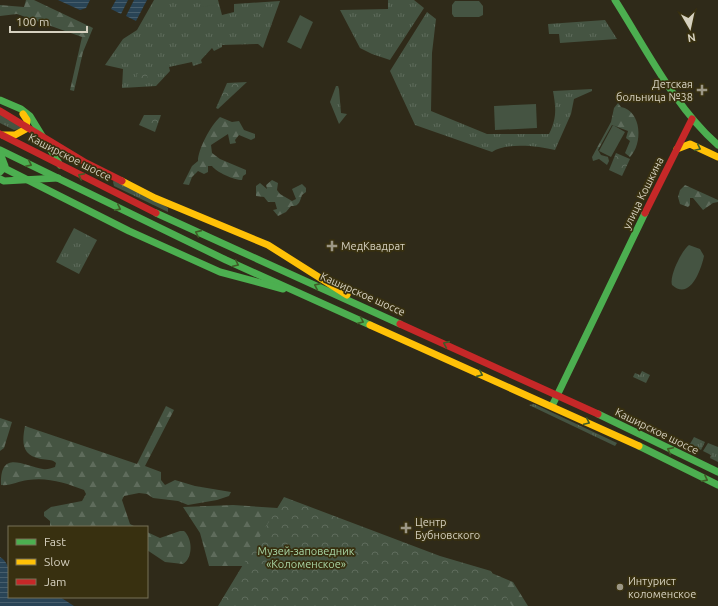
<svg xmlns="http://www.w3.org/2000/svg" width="718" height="606" viewBox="0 0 718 606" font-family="Ubuntu,sans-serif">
  <defs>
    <pattern id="grass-tufts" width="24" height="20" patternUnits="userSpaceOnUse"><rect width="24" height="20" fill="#455442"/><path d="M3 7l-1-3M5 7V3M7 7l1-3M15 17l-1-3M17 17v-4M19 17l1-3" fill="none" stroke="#5f6c5c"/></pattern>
    <pattern id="forest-firs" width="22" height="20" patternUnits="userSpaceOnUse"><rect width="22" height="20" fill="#455442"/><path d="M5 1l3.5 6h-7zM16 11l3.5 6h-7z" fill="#5f6c5c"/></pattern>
    <pattern id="park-crowns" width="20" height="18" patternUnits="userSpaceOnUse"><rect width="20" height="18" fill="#455442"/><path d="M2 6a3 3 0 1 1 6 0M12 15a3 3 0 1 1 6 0" fill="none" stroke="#5f6c5c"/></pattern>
    <pattern id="water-rules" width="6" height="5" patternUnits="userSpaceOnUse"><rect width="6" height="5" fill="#294456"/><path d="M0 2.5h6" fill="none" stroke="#475e6c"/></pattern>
  </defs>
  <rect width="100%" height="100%" fill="#2f2a19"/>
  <g fill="url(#grass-tufts)">
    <path d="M 154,0 L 218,0 L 222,15 L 234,12 L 234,4 L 280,1 L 263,48 L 258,44 L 222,45 L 222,47 L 214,51 L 212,48 L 201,60 L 202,63 L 193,66 L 192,62 L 169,67 L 170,71 L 156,86 L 122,88 L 123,69 L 105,65 L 123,39 L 137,30 Z"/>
    <path d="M 388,0 L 414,0 L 424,8 L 390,60 L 372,54 L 360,48 L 340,10 L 388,9 Z"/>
    <path d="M 427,12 L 436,19 L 432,53 L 431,111 L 487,134 L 549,134 C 557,118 556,108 553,91 L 592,89 L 592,91 L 574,99 L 571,114 L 555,150 C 538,146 507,142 492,152 L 415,125 L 390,71 Z"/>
    <path d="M 605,20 L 617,39 L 560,43 L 559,34 L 549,34 L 548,24 Z"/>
    <path d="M 336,86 L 338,86 L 339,89 L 341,113 L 347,114 L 339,124 L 330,102 Z"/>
    <path d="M 0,109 L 21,120 L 22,125 L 20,129 L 14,130 L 0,123 Z"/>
    <path d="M 115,178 L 165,206 L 168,208 L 168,212 L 114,186 L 113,182 Z"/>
    <path d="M 74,228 L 97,240 L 79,274 L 56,262 Z"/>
    <path d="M 642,371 L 650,375 L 646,383 L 633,377 L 635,373 L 640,375 Z"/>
    <path d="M 534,404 L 617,443 L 615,446 L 529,405 Z"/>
    <path d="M 694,437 L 705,442 L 701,450 L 690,444 Z"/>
    <path d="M 708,443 L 718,447 L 718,462 L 710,458 L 711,455 L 703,451 Z"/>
  </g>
  <g fill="url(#forest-firs)">
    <path d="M 26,0 L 34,0 L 93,28 L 83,52 L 74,91 L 70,90 L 82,37 L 17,14 L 0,16 L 0,5 L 24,7 Z"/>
    <path d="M 618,103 L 621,107 C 642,111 643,144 630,157 L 625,153 L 630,141 L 626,138 L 628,131 L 612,125 L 598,150 L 601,155 L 608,157 L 609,161 L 607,165 L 599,159 L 593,161 L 592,157 L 611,122 L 614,108 Z"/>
    <path d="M 220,117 L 232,122 L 239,121 L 244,130 L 255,134 L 255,138 L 251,140 L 239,135 L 235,140 L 236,143 L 230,144 L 228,134 L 211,145 L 212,153 L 220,159 L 246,170 L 246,174 L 243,176 L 242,180 C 234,180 216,172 212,166 L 208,166 L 208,172 L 204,174 L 198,171 L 192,177 L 189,185 L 183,184 L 192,166 L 198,161 C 198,149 211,125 220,117 Z"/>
    <path d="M 272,180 L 278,183 L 277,190 L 280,194 L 292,201 L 296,199 L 292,189 L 302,184 L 306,188 L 306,192 L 302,195 C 300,201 299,207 291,206 L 286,212 L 278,216 L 273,210 L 277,209 L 275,202 L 268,202 L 264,197 L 256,196 L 256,186 L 260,183 L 267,189 L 266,185 Z"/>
    <path d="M 685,185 L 718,200 L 718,202 L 713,203 L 703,210 L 693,198 L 690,198 L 690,205 L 688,207 L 680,204 L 678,197 L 680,190 Z"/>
    <path d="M 166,406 L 174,410 L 145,466 L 161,472 L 161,480 L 165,485 L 175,480 L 195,486 L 231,492 L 229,496 L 217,500 L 188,505 L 178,501 L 153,498 L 147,494 L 139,493 L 124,496 L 122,500 L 130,524 L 136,527 L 50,527 L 50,521 L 44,516 L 44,512 L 51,507 L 82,501 L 86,494 L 84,490 C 66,483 48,477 28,480 C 18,481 11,486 1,485 C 0,449 23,466 43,469 C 47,470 51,468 55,467 L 56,463 C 52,459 47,460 41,459 C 21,455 22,442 25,426 L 137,464 Z"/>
    <path d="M 0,418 L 12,422 L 4,448 L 0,451 Z"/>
    <path d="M 233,505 L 293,509 L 249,566 L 209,566 L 200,533 L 183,507 Z"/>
    <path d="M 180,531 L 184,531 C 193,539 193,558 183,564 L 165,562 L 147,550 L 147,532 L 160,538 Z"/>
    <path d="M 482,569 L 513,582 L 528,606 L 502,606 Z"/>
  </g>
  <g fill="url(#park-crowns)">
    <path d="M 137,74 L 147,74 L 148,83 L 137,84 Z"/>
    <path d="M 247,82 L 218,109 L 216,108 L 227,83 Z"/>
    <path d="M 144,115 L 161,115 L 155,132 L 139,125 Z"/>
    <path d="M 616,153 L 630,159 L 622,176 L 609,170 Z"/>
    <path d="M 284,497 L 440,556 L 491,571 L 512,606 L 218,606 Z"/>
  </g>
  <g fill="#455442">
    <path d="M 200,0 L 214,0 L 214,5 L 201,7 Z"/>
    <path d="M 455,1 L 479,1 L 483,6 L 483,15 L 479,17 L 454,17 L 452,14 L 452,5 Z"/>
    <path d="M 300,15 L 313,22 L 301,49 L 287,42 Z"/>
    <path d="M 536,104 L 537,128 L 495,130 L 494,106 Z"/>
    <path d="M 613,125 L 625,132 L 611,157 L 599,151 Z"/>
    <path d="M 689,245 L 700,249 L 704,256 C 701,270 690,301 672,285 C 669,276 682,250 689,245 Z"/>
  </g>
  <g fill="url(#water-rules)">
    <path d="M 58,0 L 90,0 L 86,8 L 80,10 Z"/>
    <path d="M 116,0 L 128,0 L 121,14 L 111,9 Z"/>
    <path d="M 134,0 L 147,0 L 136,21 L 126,16 Z"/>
    <path d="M 0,557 C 13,564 9,585 9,597 L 60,597 L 74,606 L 0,606 Z"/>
  </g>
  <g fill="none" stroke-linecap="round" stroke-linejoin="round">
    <g stroke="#4caf50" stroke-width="7">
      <path d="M 615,0 C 645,47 676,109 718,145"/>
      <path d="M 0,100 L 21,109 L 30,116 L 60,165"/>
      <path d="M 0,150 L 226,260 L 370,325"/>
      <path d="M 0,153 L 5,166 L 0,172"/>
      <path d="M 0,166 L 129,231 L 220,272 L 283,289"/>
      <path d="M 0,179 L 4,181 L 58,178"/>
      <path d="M 156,213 L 400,324"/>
      <path d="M 552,406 L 645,213"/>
      <path d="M 598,414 L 718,472"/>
      <path d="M 639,446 L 718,485"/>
    </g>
    <g stroke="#ffc107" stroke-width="7">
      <path d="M 3,135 L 15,135 L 26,129 L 27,120 L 23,114"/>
      <path d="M 677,149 L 690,144 L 718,157"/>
      <path d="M 122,181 L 155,198 L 268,245 L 347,295"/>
      <path d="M 370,325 L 639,446"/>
    </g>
    <g stroke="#c62828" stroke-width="7">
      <path d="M 0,111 L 86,163 L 122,181"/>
      <path d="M 0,134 L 156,213"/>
      <path d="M 645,213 L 692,119"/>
      <path d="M 400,324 L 598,414"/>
    </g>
  </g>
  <defs><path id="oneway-chevron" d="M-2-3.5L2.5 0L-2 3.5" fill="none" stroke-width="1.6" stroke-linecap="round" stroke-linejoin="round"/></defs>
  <g stroke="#3f5c26">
    <use href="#oneway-chevron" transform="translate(698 148) rotate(25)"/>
    <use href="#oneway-chevron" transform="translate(29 164) rotate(26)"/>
    <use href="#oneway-chevron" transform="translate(81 176) rotate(-153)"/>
    <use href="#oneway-chevron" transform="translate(118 208) rotate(26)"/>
    <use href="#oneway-chevron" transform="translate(198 233) rotate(-156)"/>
    <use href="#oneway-chevron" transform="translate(236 264) rotate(25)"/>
    <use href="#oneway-chevron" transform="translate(317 286) rotate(-156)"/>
    <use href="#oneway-chevron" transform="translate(361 321) rotate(24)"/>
    <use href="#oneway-chevron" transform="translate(446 344) rotate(-156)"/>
    <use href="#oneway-chevron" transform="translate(480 374) rotate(24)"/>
    <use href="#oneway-chevron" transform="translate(587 422) rotate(25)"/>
    <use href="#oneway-chevron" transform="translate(670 450) rotate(-154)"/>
    <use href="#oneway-chevron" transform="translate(705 479) rotate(27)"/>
  </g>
  <g fill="#9c9786" stroke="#383010" stroke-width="1.5">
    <path d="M700 84h4v4h4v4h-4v4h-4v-4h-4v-4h4z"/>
    <path d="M330 240h4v4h4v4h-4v4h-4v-4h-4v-4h4z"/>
    <path d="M404 522h4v4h4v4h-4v4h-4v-4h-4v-4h4z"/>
    <circle cx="620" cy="587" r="4"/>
  </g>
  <g text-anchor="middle" stroke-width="3.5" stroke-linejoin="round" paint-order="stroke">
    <g font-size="11" fill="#d6d1c0" stroke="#383010" text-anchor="start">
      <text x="693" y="88" text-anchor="end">Детская<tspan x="693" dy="13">больница №38</tspan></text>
      <text x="341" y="250">МедКвадрат</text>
      <text x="415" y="526">Центр<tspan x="415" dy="13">Бубновского</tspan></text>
      <text x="628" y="585">Интурист<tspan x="628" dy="13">коломенское</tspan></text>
    </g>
    <g font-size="11" fill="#d6d1c0" stroke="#383010">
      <text transform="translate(70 157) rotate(27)" y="4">Каширское шоссе</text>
      <text transform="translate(643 193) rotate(-64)" y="4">улица Кошкина</text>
      <text transform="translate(363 294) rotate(24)" y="4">Каширское шоссе</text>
      <text transform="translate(657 431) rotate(26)" y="4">Каширское шоссе</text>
    </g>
    <g font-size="11" fill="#a8d5a5" stroke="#383010">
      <text x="306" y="555">Музей-заповедник<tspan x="306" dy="13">«Коломенское»</tspan></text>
    </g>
  </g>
  <rect x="8" y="526" width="140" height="72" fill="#383010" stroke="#777056"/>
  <rect x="16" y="539" width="20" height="6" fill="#4caf50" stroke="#777056"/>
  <text x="44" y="546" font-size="12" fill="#d6d1c0">Fast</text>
  <rect x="16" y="559" width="20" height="6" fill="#ffc107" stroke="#777056"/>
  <text x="44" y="566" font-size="12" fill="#d6d1c0">Slow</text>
  <rect x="16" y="579" width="20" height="6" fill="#c62828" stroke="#777056"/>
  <text x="44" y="586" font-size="12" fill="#d6d1c0">Jam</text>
  <g transform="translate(690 28) rotate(171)" stroke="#383010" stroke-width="3" paint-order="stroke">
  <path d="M0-3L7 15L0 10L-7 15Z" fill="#d6d1c0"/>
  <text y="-6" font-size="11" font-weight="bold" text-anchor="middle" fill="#d6d1c0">N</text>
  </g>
  <path d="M10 26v6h77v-6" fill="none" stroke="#d6d1c0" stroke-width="2"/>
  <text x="16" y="26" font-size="12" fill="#d6d1c0" stroke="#383010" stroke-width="3" paint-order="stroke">100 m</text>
</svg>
